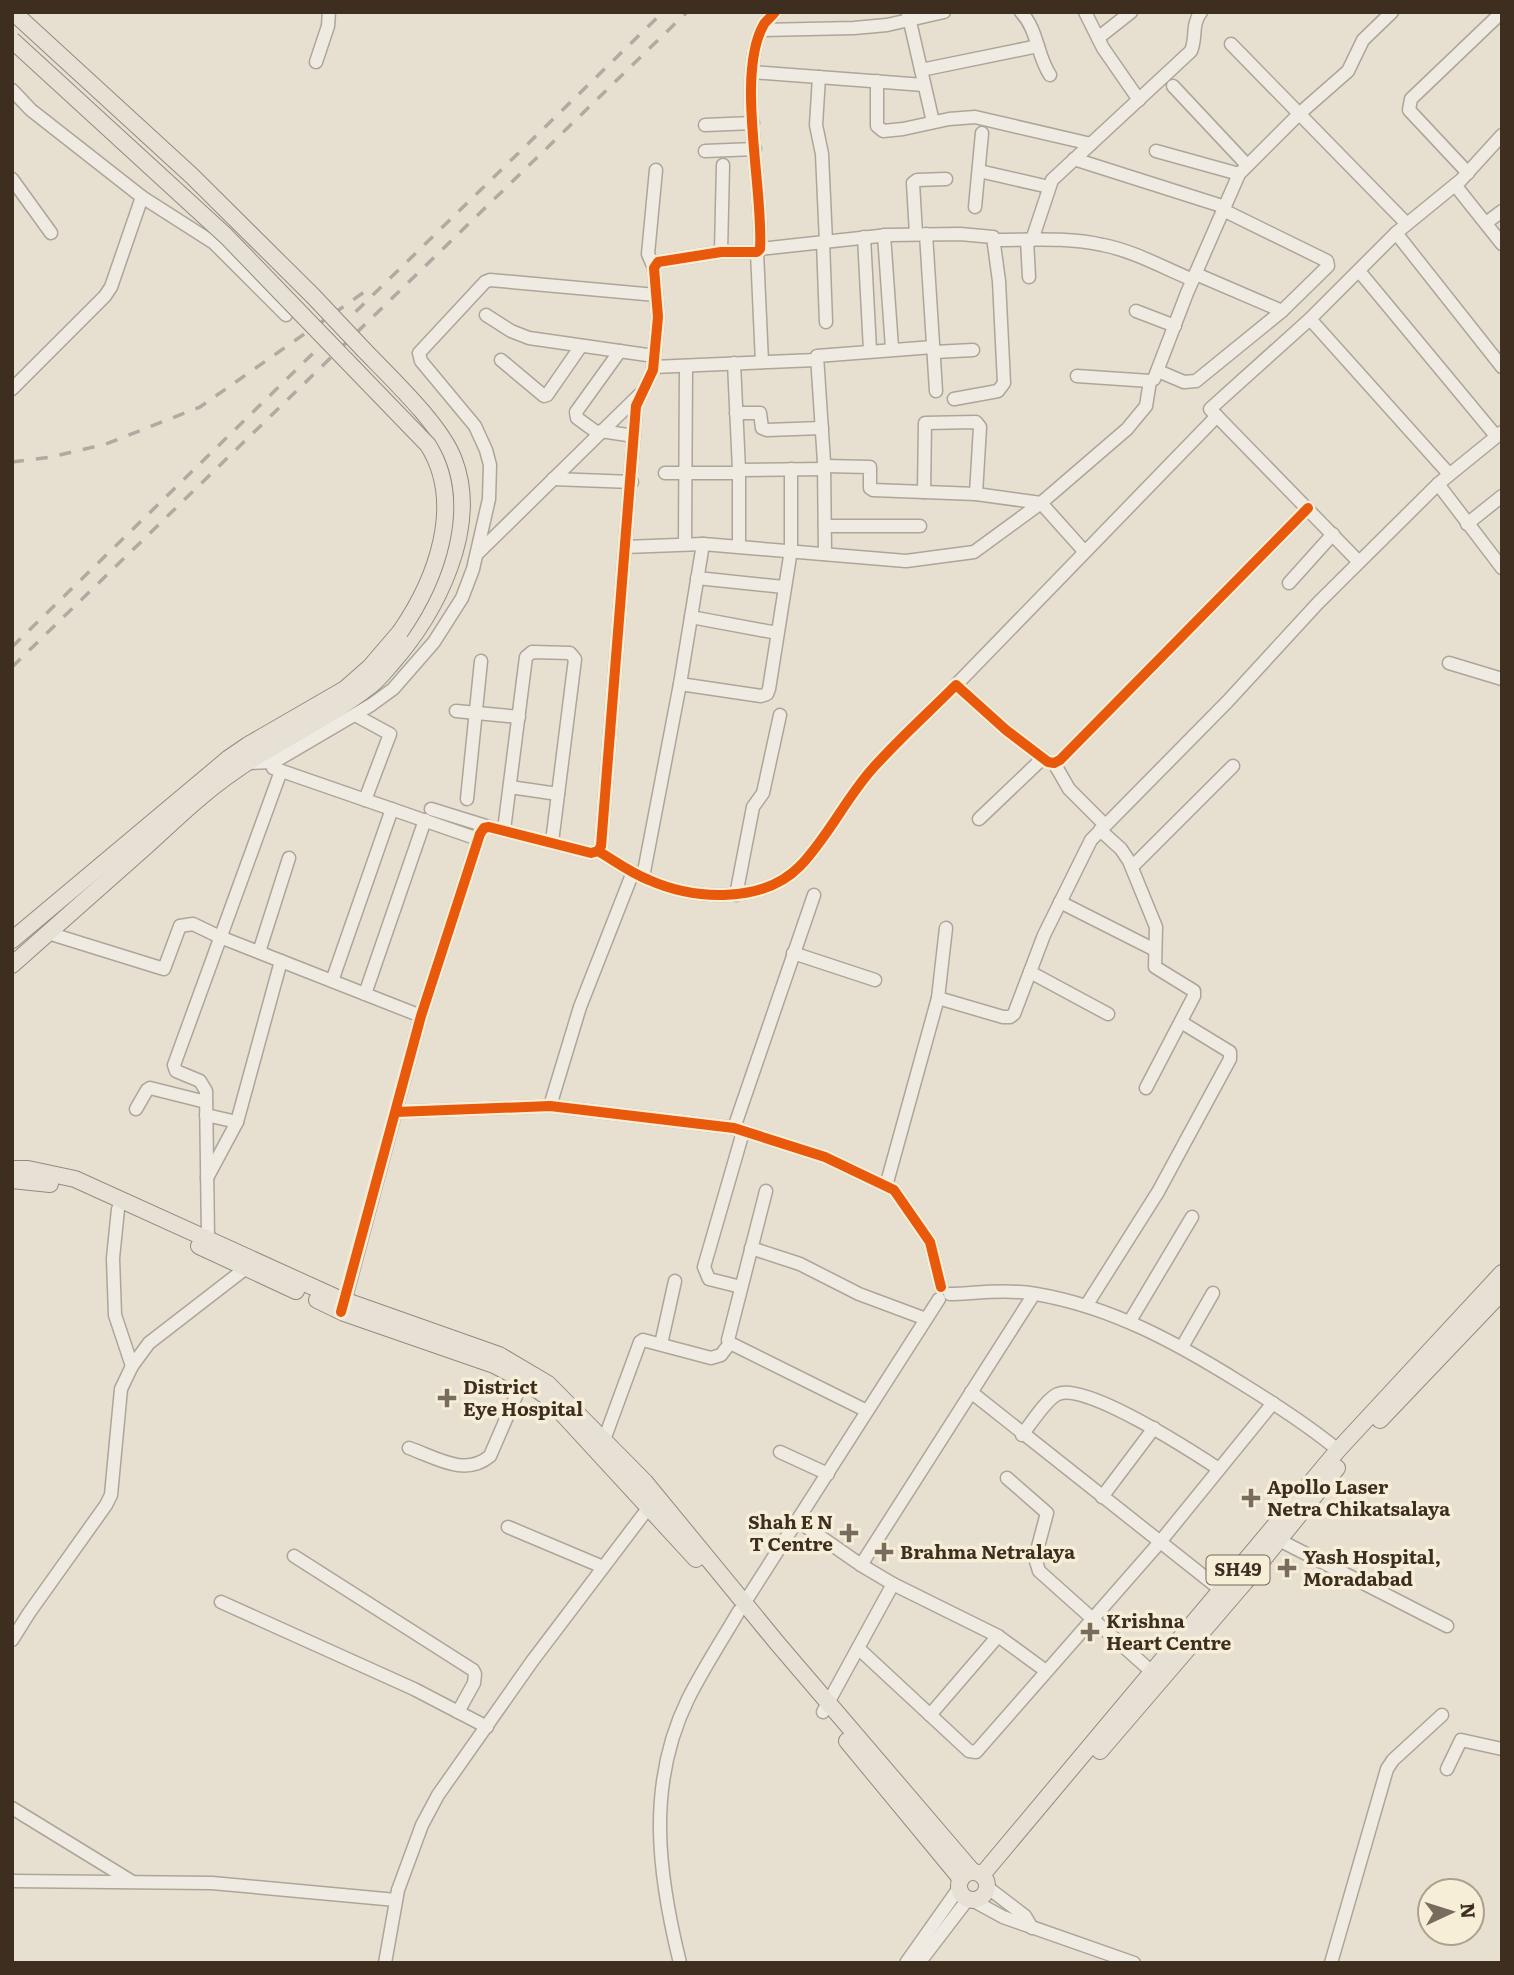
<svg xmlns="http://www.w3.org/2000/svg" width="1514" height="1975" viewBox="0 0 1514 1975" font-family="Literata,serif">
  <rect width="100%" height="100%" fill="#e7e0d1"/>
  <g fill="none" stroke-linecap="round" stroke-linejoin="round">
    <g stroke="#ada599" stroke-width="15">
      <g id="minor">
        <path d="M 1021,12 C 1038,30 1037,56 1050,75"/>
        <path d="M 1085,12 L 1103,48 L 1139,100"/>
        <path d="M 908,13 L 933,122"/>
        <path d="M 762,30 L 854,28 L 887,25 L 944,12"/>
        <path d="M 1098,38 L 1131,12"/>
        <path d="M 1231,44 L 1407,224"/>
        <path d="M 316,62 L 328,26 L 329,12"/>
        <path d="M 921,70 L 1038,46"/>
        <path d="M 752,72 L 924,85"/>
        <path d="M 819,77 L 816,125 L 822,154 L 826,242"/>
        <path d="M 877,81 L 877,126 L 883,131 L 903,129 L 949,119 L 975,117 L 1091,144"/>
        <path d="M 1173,86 L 1247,165"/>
        <path d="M 12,90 L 31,110 L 142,197 L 214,243 L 286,315"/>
        <path d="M 705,125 L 753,123"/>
        <path d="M 705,151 L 755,149"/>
        <path d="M 1156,151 L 1239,174"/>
        <path d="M 1074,159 L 1225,207"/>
        <path d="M 979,171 L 1049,187"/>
        <path d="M 1468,173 L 1409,110 L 1411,99 L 1502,12"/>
        <path d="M 12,179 L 51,233"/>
        <path d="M 1455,185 L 1502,244"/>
        <path d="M 975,207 L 982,133"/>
        <path d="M 1486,223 L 1502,211"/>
        <path d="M 1396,233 L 1502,367"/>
        <path d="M 916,234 L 913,183 L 917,180 L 946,179"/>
        <path d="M 926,234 L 936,391"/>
        <path d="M 884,235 L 892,348"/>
        <path d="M 864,237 L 870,350"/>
        <path d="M 995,240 C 1031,240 1067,237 1103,245 C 1134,251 1164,268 1193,280"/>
        <path d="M 1027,240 L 1029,277"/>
        <path d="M 1032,240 L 1052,180 L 1191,51 C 1197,37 1191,25 1201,12"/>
        <path d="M 823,242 L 826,322"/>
        <path d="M 760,249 L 888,235 L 960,234 L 993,237 L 999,281 L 1004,383 L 998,391 L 954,399"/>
        <path d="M 721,252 L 723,165"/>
        <path d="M 757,252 L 762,362"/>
        <path d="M 654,268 L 648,254 L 656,170"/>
        <path d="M 1359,271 L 1496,436"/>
        <path d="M 1196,274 L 1282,311"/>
        <path d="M 1136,311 L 1175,326"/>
        <path d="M 486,315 L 511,331 L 529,338 L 654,356"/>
        <path d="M 1310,319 L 1449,474"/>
        <path d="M 934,352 L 973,350"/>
        <path d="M 501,360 L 544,396 L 547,395 L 581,346"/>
        <path d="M 734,363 L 739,470 L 739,546"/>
        <path d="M 653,367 L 816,360"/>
        <path d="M 1158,371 L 1184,382 L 1196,381 L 1282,311 L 1328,266 L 1327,261 L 1223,210"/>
        <path d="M 1077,376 L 1150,381 L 1154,379 L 1187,293 L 1239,174 L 1299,114 L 1348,71 L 1363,40 L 1392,12"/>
        <path d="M 12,389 L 105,296 L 111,287 L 142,197"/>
        <path d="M 736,413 L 760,413 L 762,428 L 767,430 L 822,428"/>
        <path d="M 601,431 L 634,436"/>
        <path d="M 599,434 L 577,418 L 576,412 L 620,351"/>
        <path d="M 825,466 L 870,467 L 870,488 L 873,490 L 976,494 L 1041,503 L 1084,551"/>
        <path d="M 739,470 L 825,469"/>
        <path d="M 665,473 L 739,473"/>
        <path d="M 553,479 L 632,482"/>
        <path d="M 1438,484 L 1502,568"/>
        <path d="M 924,492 L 925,423 L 976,422 L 980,427 L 976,494"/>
        <path d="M 1467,524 L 1502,496"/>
        <path d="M 825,526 L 920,526"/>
        <path d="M 685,544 L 686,366"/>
        <path d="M 625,547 L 703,544 L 906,561 L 974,552 L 1041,503 L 1127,429 L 1146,406 L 1150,381"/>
        <path d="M 477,554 L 639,395"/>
        <path d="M 825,554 L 824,462 L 817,356 L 933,347"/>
        <path d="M 1359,562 L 1210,409 L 1310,319 L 1396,233 L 1461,180 L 1502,135"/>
        <path d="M 697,578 L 784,587"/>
        <path d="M 1289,583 L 1333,534"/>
        <path d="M 691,617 L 777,633"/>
        <path d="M 1449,663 L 1502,679"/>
        <path d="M 680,684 L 761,696 L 767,694 L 769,689 L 791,550 L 791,469"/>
        <path d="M 956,685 L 1217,416"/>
        <path d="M 456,711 L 519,717"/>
        <path d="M 355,715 L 390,734 L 365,800"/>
        <path d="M 248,763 L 274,762 L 371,705 L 393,689 L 434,642 L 462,598 L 473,569 L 489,499 L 490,465 L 486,450 L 475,426 L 421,361 L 419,353 L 485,282 L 490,280 L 656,295"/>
        <path d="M 1054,763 L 1069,789 L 1105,825"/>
        <path d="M 273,768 L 478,839"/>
        <path d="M 510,787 L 558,794"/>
        <path d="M 467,799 L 481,661"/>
        <path d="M 431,809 L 489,827"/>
        <path d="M 979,819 L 1043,758"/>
        <path d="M 504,830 L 526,657 L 532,652 L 570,653 L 575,659 L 552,842"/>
        <path d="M 1100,830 L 1121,849 L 1129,861 L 1156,927 L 1155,967 L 1194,991 L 1194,996 L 1146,1088"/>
        <path d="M 598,851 C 615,861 631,873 649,880 C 694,900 763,904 800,866 C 828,837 846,798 873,768 C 899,739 929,712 956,685 L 1006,730 L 1048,762 L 1054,763 L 1060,760 L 1308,508"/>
        <path d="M 1132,867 L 1233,766"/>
        <path d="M 643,877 L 680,684 L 703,544"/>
        <path d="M 736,895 L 753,807 L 763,793 L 780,715"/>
        <path d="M 1060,902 L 1155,950"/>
        <path d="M 48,933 L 164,969 L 180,926 L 193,924 L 220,937 L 421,1016"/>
        <path d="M 259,952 L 289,858"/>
        <path d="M 793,953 L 875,980"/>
        <path d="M 1030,972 L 1108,1014"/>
        <path d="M 332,981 L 392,809"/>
        <path d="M 365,994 L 425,820"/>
        <path d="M 938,998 L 1003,1017 L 1010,1017 L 1014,1014 L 1044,935 L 1091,840 L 1227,702 L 1318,603 L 1438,484 L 1502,432"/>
        <path d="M 550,1106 L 580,1007 L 633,872"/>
        <path d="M 136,1109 L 147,1090 L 150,1088 L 206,1102"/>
        <path d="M 396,1112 L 550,1106 L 734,1128 L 825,1157 L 894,1190 L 930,1242 L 941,1287"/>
        <path d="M 206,1115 L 237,1122"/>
        <path d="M 734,1128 L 814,895"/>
        <path d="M 207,1178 L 237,1122 L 281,961"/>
        <path d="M 886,1186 L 938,998 L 946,928"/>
        <path d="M 766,1191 L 728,1340 L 730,1343 L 867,1411"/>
        <path d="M 118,1209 L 113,1258 L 115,1315 L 132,1366"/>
        <path d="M 208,1238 L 206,1091 L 200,1081 L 176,1071 L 174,1065 L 281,771"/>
        <path d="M 751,1248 L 800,1264 L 859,1294 L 926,1319"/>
        <path d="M 741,1287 L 709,1279 L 704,1267 L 743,1132"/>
        <path d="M 950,1294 C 978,1293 1008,1289 1036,1294 C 1112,1307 1177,1343 1241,1383 C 1275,1404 1308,1425 1338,1450"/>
        <path d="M 1086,1306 L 1158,1192 L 1230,1059 L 1230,1052 L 1181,1022"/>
        <path d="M 343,1308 L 421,1016 L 480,834 L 484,828 L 489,827 L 591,853 L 598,851 L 601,846 L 636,406 L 653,370 L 658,317 L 654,268 L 658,262 L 721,252 L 757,252 L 760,249 C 764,190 735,74 764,24 C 767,20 772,16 775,12"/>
        <path d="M 1130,1321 L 1192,1217"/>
        <path d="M 661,1344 L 675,1281"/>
        <path d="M 1182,1347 L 1213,1293"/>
        <path d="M 971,1392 L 1221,1590"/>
        <path d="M 1022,1435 C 1030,1425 1047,1398 1058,1394 C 1086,1382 1193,1452 1219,1469"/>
        <path d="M 604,1440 L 640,1342 L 643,1340 L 711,1358 L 721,1355 L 730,1343"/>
        <path d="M 409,1448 C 437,1458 465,1477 490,1456 L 523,1380"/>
        <path d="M 780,1452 L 828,1474"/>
        <path d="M 1007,1478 L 1047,1513 L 1035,1558 L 1039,1571 L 1152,1672"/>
        <path d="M 1102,1497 L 1154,1428"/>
        <path d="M 798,1521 L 861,1565 L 893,1584 L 998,1636 L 1046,1671"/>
        <path d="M 508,1527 L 603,1567"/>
        <path d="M 1279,1540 L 1447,1626"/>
        <path d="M 294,1556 L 473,1670 L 475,1674 L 474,1683 L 458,1712"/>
        <path d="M 861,1565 L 1034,1294"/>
        <path d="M 221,1602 L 414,1689 L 487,1727"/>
        <path d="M 745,1602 L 939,1299"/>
        <path d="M 12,1640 L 29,1613 L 106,1505 L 111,1495 L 121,1389 L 132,1366 L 149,1343 L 246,1268"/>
        <path d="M 858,1648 L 969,1751 L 976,1752 L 1160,1542 L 1273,1403"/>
        <path d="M 823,1712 L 893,1584"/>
        <path d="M 930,1715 L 998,1636"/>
        <path d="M 1447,1769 L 1461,1740 L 1502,1749"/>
        <path d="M 12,1808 L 131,1881"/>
        <path d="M 12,1881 L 212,1883 L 396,1900"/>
        <path d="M 987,1887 L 1025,1916 L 1032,1928"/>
        <path d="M 972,1900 L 1003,1917 L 1134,1963"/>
        <path d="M 385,1963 L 398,1890 L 422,1825 L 438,1795 L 533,1660 L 649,1507"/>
        <path d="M 680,1963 C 658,1874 646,1785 688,1699 C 703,1669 722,1640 739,1611"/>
        <path d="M 906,1963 L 959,1888"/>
        <path d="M 919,1963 L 968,1899"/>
        <path d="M 1331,1963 L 1387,1769 L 1393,1760 L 1442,1715"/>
      </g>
    </g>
    <g stroke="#928b80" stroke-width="18">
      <g id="major">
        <path d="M 13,12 L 192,176 L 313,296"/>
        <path d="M 12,940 L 229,758 L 248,745 L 345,689 L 370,667 L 400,632"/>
        <path d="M 12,965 C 56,926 99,888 143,849 C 173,822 202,793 236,770 C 279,740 328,719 370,686 C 378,680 385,671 392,663 C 436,613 480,528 454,460 C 441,425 391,378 364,350"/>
        <path d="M 12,1169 L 28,1169 L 75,1179 L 335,1297 L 499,1355 L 548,1384 L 645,1482 L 778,1644 L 973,1872"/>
        <path d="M 12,1180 L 50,1184"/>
        <path d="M 199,1246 L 296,1291"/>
        <path d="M 317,1300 L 344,1313 L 494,1365 L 523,1380 L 546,1396 L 696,1559"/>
        <path d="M 1380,1420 L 1502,1292"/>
        <path d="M 847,1741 L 961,1879"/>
        <path d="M 1100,1751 L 1245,1582 L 1337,1468"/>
        <circle cx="973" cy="1886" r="14"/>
        <path d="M 982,1875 L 1338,1450 L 1502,1273"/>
      </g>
    </g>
    <use href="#minor" stroke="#efebe3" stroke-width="12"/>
    <use href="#major" stroke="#e6e1d4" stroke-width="16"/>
    <g stroke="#afaaa2" stroke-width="3.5" stroke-dasharray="12 12" stroke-linecap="butt">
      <path d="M 12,462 L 51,457 L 106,444 L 200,407 L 370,288"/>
      <path d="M 12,647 L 663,12"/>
      <path d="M 12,667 L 687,12"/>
    </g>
    <g stroke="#928b80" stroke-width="18" stroke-linecap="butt">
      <g id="major-bridge">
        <path d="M 12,40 L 226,236 L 428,445 C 465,504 436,580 400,632"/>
        <path d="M 313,296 L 364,350"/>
      </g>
    </g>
    <use href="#major-bridge" stroke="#e6e1d4" stroke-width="16"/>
    <g stroke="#f7eed8" stroke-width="15">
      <g id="cycleway">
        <path d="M 598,851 C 615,861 631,873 649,880 C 694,900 763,904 800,866 C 828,837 846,798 873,768 C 899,739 929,712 956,685 L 1006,730 L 1048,762 L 1054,763 L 1060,760 L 1308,508"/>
        <path d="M 396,1112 L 550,1106 L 734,1128 L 825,1157 L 894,1190 L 930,1242 L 941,1287"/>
        <path d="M 341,1312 L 421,1016 L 480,834 L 484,828 L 489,827 L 591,853 L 598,851 L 601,846 L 636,406 L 653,370 L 658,317 L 654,268 L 658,262 L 721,252 L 757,252 L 760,249 C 764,190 735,74 764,24 C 767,20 772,16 775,12"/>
      </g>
    </g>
    <use href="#cycleway" stroke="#e8590c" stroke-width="10"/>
  </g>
  <g fill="#786c5e" stroke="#f7eed8" stroke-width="2.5">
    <path d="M443.5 1387.5h7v7h7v7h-7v7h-7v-7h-7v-7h7z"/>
    <path d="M1247.5 1487.5h7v7h7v7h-7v7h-7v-7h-7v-7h7z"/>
    <path d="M845.5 1522.5h7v7h7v7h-7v7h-7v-7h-7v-7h7z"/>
    <path d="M880.5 1541.5h7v7h7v7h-7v7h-7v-7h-7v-7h7z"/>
    <path d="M1283.5 1557.5h7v7h7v7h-7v7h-7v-7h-7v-7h7z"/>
    <path d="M1086.5 1621.5h7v7h7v7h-7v7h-7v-7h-7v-7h7z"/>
  </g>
  <g text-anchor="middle" stroke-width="7" stroke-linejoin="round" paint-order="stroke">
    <rect fill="#f7eed8" stroke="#756857" stroke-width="2" x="1206.5" y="1555.5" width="63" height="29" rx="5"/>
    <g font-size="18" font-weight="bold" fill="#3d2e20">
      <text x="1238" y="1576">SH49</text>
    </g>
    <g font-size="19" font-weight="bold" fill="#3d2e20" stroke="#f7eed8" text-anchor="start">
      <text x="463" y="1394">District<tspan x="463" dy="22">Eye Hospital</tspan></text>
      <text x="1267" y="1494">Apollo Laser<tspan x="1267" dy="22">Netra Chikatsalaya</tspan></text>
      <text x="833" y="1529" text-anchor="end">Shah E N<tspan x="833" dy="22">T Centre</tspan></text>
      <text x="900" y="1559">Brahma Netralaya</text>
      <text x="1303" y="1564">Yash Hospital,<tspan x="1303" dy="22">Moradabad</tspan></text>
      <text x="1106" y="1628">Krishna<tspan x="1106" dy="22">Heart Centre</tspan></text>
    </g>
  </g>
  <rect width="1514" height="1975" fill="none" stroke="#3d2e20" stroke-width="28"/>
  <g transform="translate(1451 1912) rotate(86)"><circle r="33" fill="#f7eed8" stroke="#ada18e" stroke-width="2"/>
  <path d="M0-5L12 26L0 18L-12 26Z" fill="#786c5e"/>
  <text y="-10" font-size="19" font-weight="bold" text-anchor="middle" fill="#3d2e20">N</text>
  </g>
</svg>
